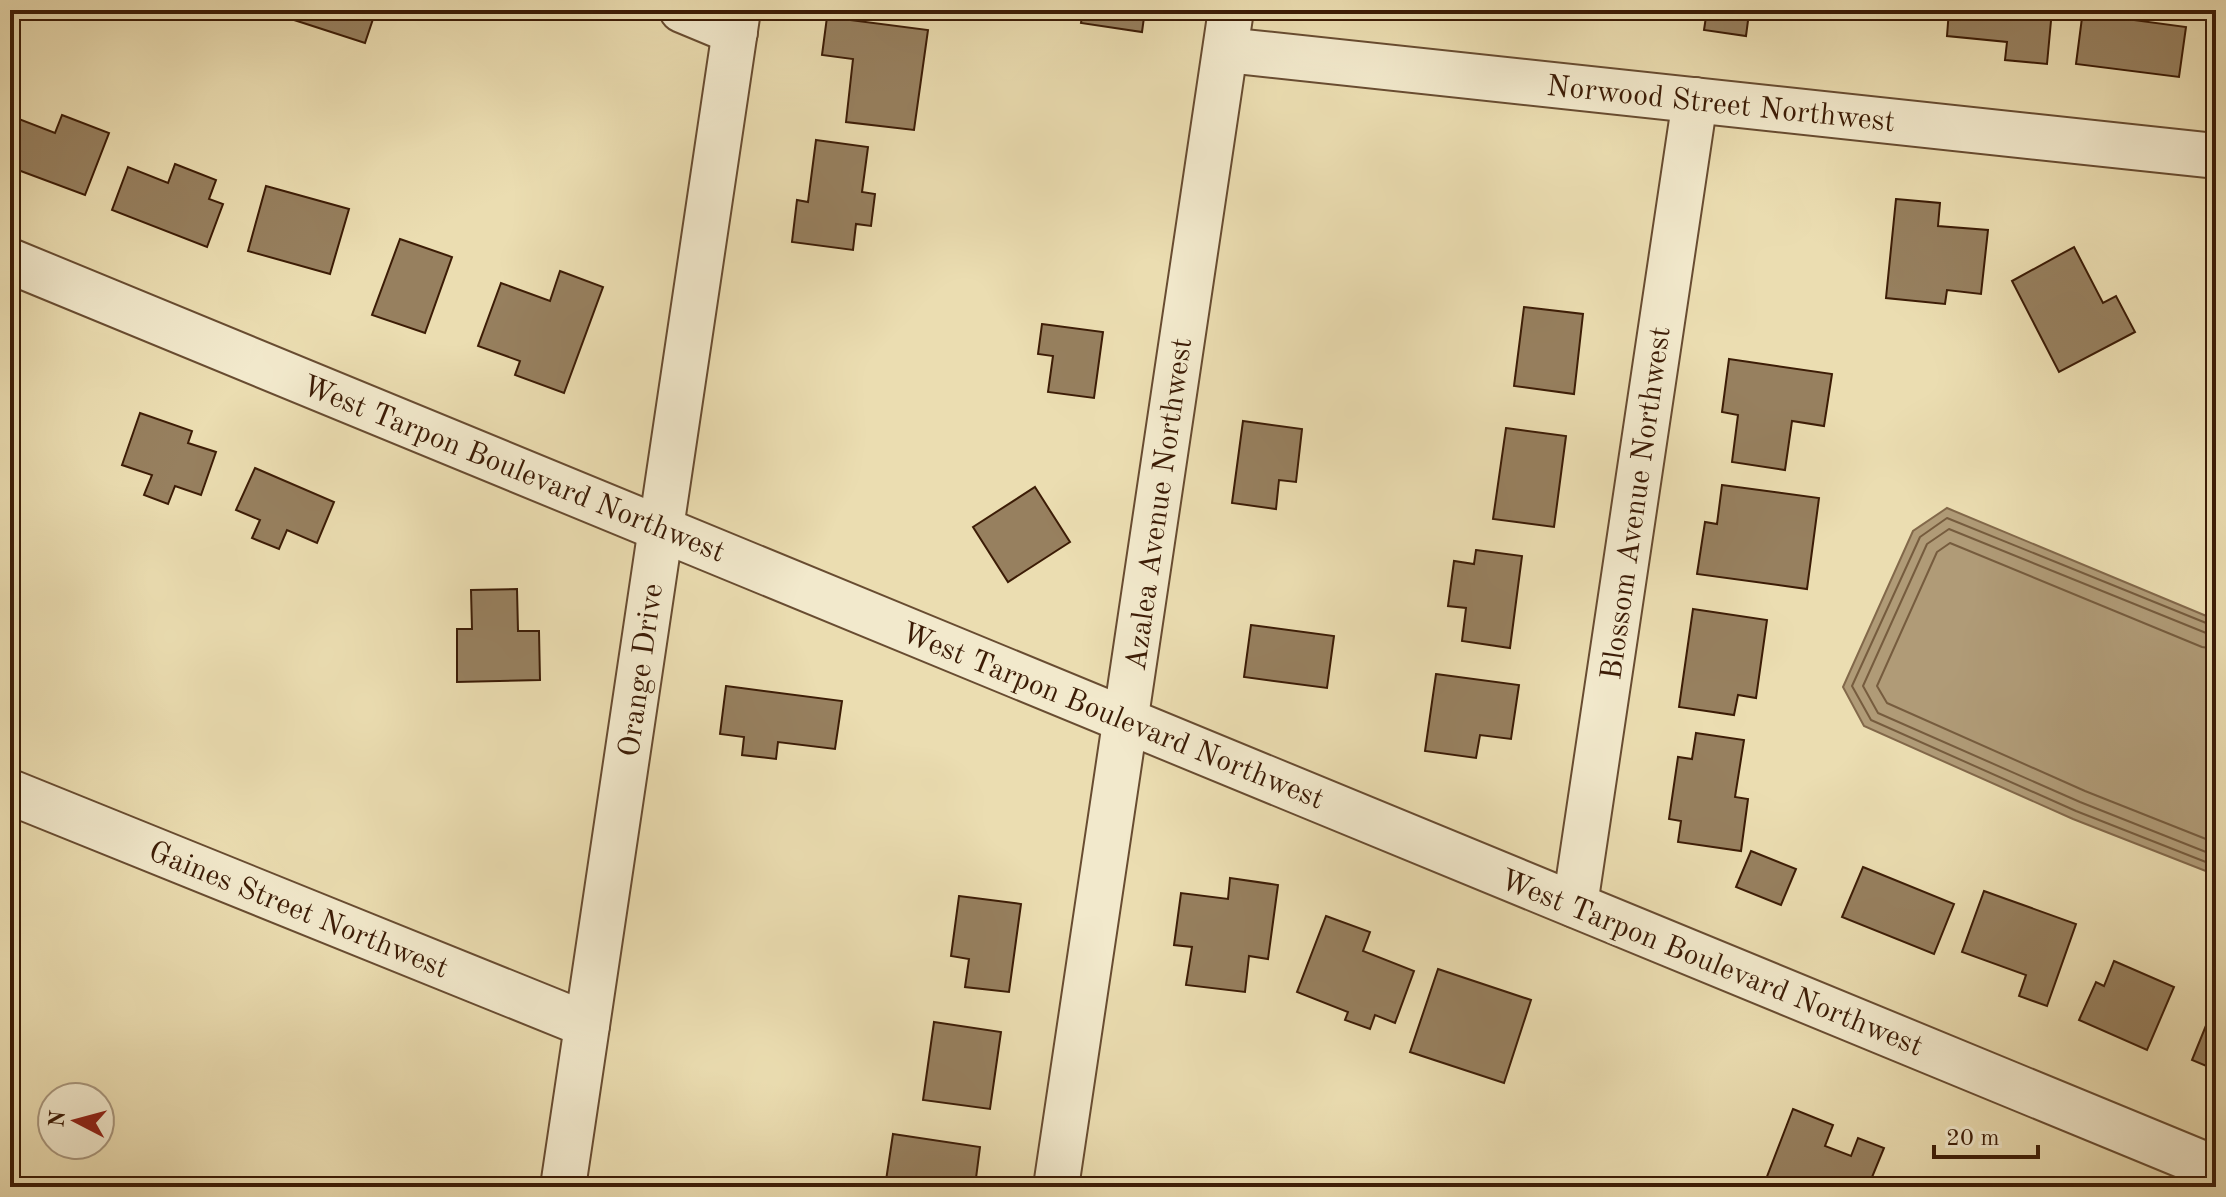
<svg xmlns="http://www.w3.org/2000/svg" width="2226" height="1197" viewBox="0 0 2226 1197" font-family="'Old Standard TT',serif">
  <rect width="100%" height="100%" fill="#ebddb1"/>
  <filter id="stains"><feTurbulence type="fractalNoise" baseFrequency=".0025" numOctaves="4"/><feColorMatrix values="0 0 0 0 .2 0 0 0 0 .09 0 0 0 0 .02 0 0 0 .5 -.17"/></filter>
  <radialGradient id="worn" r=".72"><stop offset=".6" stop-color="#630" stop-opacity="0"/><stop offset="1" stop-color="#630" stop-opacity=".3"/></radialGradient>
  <path fill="#b09b77" stroke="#82684a" stroke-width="2" d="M 1947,508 L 2216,620 L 2216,875 L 2073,819 L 1864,726 L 1843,687 L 1913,531 Z"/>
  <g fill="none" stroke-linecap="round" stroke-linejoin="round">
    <g stroke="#765c3e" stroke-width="2">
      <path d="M 2216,627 L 1947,518 L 1920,537 L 1852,686 L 1871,720 L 2076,811 L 2216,866"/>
      <path d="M 2216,637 L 1949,529 L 1927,544 L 1863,686 L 1878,713 L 2080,802 L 2216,856"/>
      <path d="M 2216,649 L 2202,647 L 1950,543 L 1937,552 L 1877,686 L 1887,703 L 2085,791 L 2216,843"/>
    </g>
  </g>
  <g fill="#97805f" stroke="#3c1c06" stroke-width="2">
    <path d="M 290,10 L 376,10 L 365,43 L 288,18 Z"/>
    <path d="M 1083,10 L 1145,10 L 1142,32 L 1081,23 Z"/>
    <path d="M 1597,10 L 1663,10 L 1662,18 Z"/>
    <path d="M 1707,10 L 1787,10 L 1786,18 L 1749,13 L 1746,36 L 1704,30 Z"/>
    <path d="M 1949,10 L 2052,10 L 2047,64 L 2005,60 L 2007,42 L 1947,36 Z"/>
    <path d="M 2083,10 L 2112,10 L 2111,17 L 2186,27 L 2179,77 L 2076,64 Z"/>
    <path d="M 827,17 L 928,30 L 914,130 L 846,122 L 853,59 L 822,55 Z"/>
    <path d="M 62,115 L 109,133 L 85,195 L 10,167 L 10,144 L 19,119 L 55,133 Z"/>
    <path d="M 816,140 L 868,147 L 862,192 L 875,194 L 871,226 L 856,224 L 853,250 L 792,242 L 797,200 L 808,202 Z"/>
    <path d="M 175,164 L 216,180 L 209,199 L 223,204 L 207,247 L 112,210 L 128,167 L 168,183 Z"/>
    <path d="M 266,186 L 349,209 L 330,274 L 248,251 Z"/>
    <path d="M 1896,199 L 1940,203 L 1938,226 L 1988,230 L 1981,294 L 1947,290 L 1945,304 L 1886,298 Z"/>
    <path d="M 400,239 L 452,257 L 425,333 L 372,315 Z"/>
    <path d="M 2074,247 L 2103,303 L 2116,296 L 2135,332 L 2059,372 L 2012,281 Z"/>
    <path d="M 560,271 L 603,287 L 564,393 L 515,375 L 520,361 L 478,346 L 501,283 L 550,301 Z"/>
    <path d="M 1524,307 L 1583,314 L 1574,394 L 1514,386 Z"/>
    <path d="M 1042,324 L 1103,332 L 1094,398 L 1048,392 L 1053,356 L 1038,354 Z"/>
    <path d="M 1729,359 L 1832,374 L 1824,426 L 1792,421 L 1785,470 L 1732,462 L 1738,415 L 1722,412 Z"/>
    <path d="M 140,413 L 192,431 L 188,443 L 216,452 L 201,495 L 175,486 L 168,504 L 144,495 L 152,475 L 122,465 Z"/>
    <path d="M 1243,421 L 1302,429 L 1296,482 L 1279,480 L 1276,509 L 1232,503 Z"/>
    <path d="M 1506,428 L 1566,436 L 1554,527 L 1493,519 Z"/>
    <path d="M 255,468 L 334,502 L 317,543 L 287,530 L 279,549 L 252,538 L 260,520 L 236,510 Z"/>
    <path d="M 1722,485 L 1819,498 L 1807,589 L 1697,574 L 1705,522 L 1717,524 Z"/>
    <path d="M 1035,487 L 1070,542 L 1008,582 L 973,527 Z"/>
    <path d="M 1476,550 L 1522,556 L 1510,648 L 1462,641 L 1466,608 L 1448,606 L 1454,561 L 1474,564 Z"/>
    <path d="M 517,589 L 518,631 L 539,631 L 540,680 L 457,682 L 457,629 L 472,629 L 471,590 Z"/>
    <path d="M 1693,609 L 1767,620 L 1756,698 L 1738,695 L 1734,715 L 1679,707 Z"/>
    <path d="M 1251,625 L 1334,636 L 1327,688 L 1244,677 Z"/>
    <path d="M 1436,674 L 1519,685 L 1511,739 L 1480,735 L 1476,758 L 1425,751 Z"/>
    <path d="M 726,686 L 842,701 L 835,749 L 778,742 L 776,759 L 742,755 L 744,737 L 720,734 Z"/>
    <path d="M 1696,733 L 1744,740 L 1735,797 L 1748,799 L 1741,851 L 1678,842 L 1681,821 L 1669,819 L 1678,757 L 1692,759 Z"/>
    <path d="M 1751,851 L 1796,869 L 1781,905 L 1736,887 Z"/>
    <path d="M 1863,867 L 1954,904 L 1934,954 L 1842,917 Z"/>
    <path d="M 1230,878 L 1278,885 L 1268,959 L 1249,956 L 1245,992 L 1186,985 L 1192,947 L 1174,945 L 1181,893 L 1228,899 Z"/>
    <path d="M 1984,891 L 2076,924 L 2047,1006 L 2019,996 L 2026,975 L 1962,952 Z"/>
    <path d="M 959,896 L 1021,904 L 1009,992 L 965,987 L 969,959 L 951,956 Z"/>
    <path d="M 1326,916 L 1370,932 L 1363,951 L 1414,971 L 1395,1023 L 1375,1015 L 1370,1029 L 1345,1020 L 1348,1012 L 1297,992 Z"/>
    <path d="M 2114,961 L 2174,987 L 2147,1050 L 2079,1020 L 2096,982 L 2104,986 Z"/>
    <path d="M 1438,969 L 1531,1000 L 1504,1083 L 1410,1052 Z"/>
    <path d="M 2209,1018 L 2216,1021 L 2216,1070 L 2192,1060 Z"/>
    <path d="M 934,1022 L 1001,1032 L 990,1109 L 923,1100 Z"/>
    <path d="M 1793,1109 L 1833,1125 L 1825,1146 L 1851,1156 L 1858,1138 L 1884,1148 L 1868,1187 L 1763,1187 Z"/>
    <path d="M 893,1134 L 980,1147 L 975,1186 L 952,1183 L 951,1187 L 885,1187 Z"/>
  </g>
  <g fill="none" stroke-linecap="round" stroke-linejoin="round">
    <g stroke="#684c31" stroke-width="48">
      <g id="minor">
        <path d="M 682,10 L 735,32"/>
        <path d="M 1226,50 L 2216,156"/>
        <path d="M 10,261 L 2216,1169"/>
        <path d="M 10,792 L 587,1025"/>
        <path d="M 1575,905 L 1695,100"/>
        <path d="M 563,1187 L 738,10"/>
        <path d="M 1056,1187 L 1231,10"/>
      </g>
    </g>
    <use href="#minor" stroke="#f2e9cc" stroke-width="44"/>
  </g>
  <g text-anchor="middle" stroke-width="8" stroke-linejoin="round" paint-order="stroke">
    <g font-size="30" fill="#3c1c06" stroke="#f2e9cc">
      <text transform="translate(1721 103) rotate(6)" y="10">Norwood Street Northwest</text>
      <text transform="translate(514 468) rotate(22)" y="10">West Tarpon Boulevard Northwest</text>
      <text transform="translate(1635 503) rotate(-82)" y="10">Blossom Avenue Northwest</text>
      <text transform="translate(1158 504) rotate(-82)" y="10">Azalea Avenue Northwest</text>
      <text transform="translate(640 670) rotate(-82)" y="10">Orange Drive</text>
      <text transform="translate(1113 715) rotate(22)" y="10">West Tarpon Boulevard Northwest</text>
      <text transform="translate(299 909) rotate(22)" y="10">Gaines Street Northwest</text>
      <text transform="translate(1712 962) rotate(22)" y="10">West Tarpon Boulevard Northwest</text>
    </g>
  </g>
  <rect width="2226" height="1197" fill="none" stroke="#ebddb1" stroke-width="40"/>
  <rect x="12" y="12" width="2202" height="1173" fill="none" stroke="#3c1c06" stroke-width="4"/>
  <rect x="20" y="20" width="2186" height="1157" fill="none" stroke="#3c1c06" stroke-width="2"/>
  <g transform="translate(76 1121) rotate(276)"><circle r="38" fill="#f2e9cc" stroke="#a9977d" stroke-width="2"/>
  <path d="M0-6L14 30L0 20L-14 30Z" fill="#8f2418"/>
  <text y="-12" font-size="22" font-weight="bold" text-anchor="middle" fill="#3c1c06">N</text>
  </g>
  <path d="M1934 1145v12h104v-12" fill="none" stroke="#3c1c06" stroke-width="4"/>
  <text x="1946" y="1145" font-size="24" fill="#3c1c06" stroke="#f2e9cc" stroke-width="6" paint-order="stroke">20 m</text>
  <rect width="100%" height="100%" filter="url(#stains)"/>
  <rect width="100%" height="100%" fill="url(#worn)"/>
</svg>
